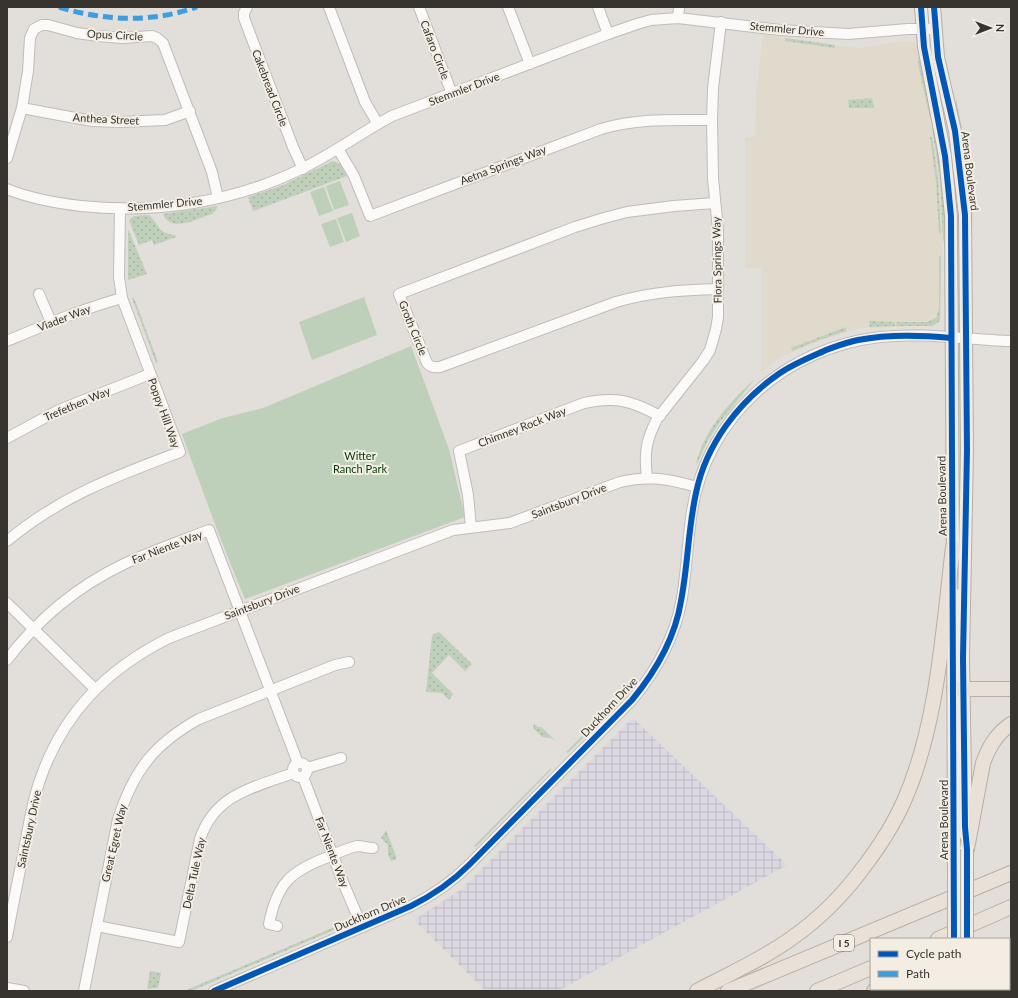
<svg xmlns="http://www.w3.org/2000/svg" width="1018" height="998" viewBox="0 0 1018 998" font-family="Lato,sans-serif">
  <defs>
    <pattern id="industrial-grid" width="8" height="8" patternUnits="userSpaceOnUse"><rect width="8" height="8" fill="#dcd8e2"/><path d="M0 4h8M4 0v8" fill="none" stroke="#bdbac2"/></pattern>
    <pattern id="grass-dots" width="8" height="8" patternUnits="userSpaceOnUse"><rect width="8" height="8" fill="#bfd0ba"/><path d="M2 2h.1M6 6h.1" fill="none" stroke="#a5b3a0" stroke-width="1.8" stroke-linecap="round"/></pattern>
  </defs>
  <rect width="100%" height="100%" fill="#e2deda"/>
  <path fill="#e0dacc" d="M 763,35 L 858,48 L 901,42 L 907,41 L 915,43 L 918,47 L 919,57 L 934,129 L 943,188 L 941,317 L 928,326 L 861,328 L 833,336 L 783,356 L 761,372 L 761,268 L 745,268 L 745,137 L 755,137 L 756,95 Z"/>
  <path fill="url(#industrial-grid)" d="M 633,718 L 787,865 L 558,991 L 486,991 L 414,920 L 462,889 Z"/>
  <g fill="url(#grass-dots)">
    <path d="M 785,38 L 835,45 L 835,48 L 785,41 Z"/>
    <path d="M 919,57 L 932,117 L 930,118 L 918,64 Z"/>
    <path d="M 872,98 L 874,108 L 849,108 L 848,100 Z"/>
    <path d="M 956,98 L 968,160 L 974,228 L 965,154 L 956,111 Z"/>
    <path d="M 932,128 L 935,129 C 941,166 945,202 945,240 L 943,241 L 940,179 Z"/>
    <path d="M 930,137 L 932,137 L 938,178 L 941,234 L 939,233 L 936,182 Z"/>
    <path d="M 333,161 L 340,164 L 347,176 L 253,211 L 248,197 L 281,186 Z"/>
    <path d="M 218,206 L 216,210 L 212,214 C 198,218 171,234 163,214 Z"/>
    <path d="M 149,215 C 160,225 157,233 175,235 L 176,237 L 154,245 L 152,240 L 139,245 L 129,220 L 134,216 Z"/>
    <path d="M 128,229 L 147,274 L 128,280 Z"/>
    <path d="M 941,256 L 940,321 L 932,326 L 896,326 L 897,322 L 927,322 L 936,318 L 939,309 L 939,257 Z"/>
    <path d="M 132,298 L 134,298 L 158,362 L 156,363 Z"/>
    <path d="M 869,321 L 895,322 L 895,326 L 870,327 Z"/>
    <path d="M 846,327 L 846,331 L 816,341 L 792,351 L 791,348 Z"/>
    <path d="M 755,379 L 719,423 L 707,442 L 696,466 C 701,434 731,400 755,379 Z"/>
    <path d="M 439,632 L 472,664 L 465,671 L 449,655 L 432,673 L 453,694 L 449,700 L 442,693 L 426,692 L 432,636 L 434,634 Z"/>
    <path d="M 626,692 L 627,692 L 622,699 L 568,753 L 566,752 Z"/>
    <path d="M 534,724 L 538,727 L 541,727 L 555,740 L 551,738 L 542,737 L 533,728 Z"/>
    <path d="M 551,768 L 551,770 L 476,847 L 474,846 Z"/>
    <path d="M 386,830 L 397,859 L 391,861 L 388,855 L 388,845 L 381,838 Z"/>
    <path d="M 337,926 L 341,927 L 196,989 L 190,991 L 184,991 Z"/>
    <path d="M 150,971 L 161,973 L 158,988 L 147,989 Z"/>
  </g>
  <g fill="#bfd0ba">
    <path d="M 340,181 L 349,205 L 334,210 L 326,186 Z"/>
    <path d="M 324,187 L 333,211 L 319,216 L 310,192 Z"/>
    <path d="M 352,213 L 360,236 L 346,242 L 337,218 Z"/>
    <path d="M 336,219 L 344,242 L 330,247 L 321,224 Z"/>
    <path d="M 364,297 L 377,335 L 312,360 L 299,322 Z"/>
    <path d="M 411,346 L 449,449 L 465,517 L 245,599 C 222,545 202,489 182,434 L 223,418 L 263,408 Z"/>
  </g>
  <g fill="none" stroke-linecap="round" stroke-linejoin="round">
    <g stroke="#bfbcb9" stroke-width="12">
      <g id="minor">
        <path d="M 247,7 L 244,13 L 244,18 L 293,147 L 303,169"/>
        <path d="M 329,7 L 365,102 L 378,124"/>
        <path d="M 419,7 L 452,94"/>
        <path d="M 508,7 L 530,64"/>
        <path d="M 598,7 L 608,34"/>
        <path d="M 678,18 L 679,7"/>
        <path d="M 22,108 L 70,117 L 93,121 L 120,122 L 165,120 L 190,111"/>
        <path d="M 338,149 L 354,176 L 370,216 L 601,129 C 638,118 675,120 712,120"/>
        <path d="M 7,158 L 22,108 L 28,71 L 30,38 L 34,29 L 42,25 L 48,25 L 77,33 L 98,36 L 123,38 L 152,36 L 157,38 L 163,43 L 212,172 L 218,198"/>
        <path d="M 7,189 C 31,199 56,203 81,206 C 156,214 235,202 303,168 C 334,153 362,132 392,116 L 608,34 L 637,24 L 651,20 L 678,18 L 780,30 L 848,34 L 908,29 L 930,29"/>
        <path d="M 715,203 L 674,206 L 627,212 L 604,218 L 575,227 L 399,294 L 427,363 C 430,367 434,368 440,367 L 616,302 C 651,292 682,290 718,289"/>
        <path d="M 39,294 L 51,322"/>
        <path d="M 7,341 C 45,325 82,309 122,298"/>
        <path d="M 7,438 L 59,410 L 150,374"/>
        <path d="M 647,477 C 644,454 646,440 657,419 L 703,361 L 710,350 L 716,329 L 718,317 L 718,230 L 713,178 L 712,120 L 713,88 L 721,22"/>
        <path d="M 471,527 L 468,495 L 459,451 L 584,403 C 616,396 632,401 660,416"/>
        <path d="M 7,541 C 61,496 116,476 180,452 L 122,298 L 119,277 L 120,208"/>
        <path d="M 7,603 L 95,689"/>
        <path d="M 7,660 C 38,619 78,586 124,564 C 152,551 181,541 209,530 L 298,763"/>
        <circle cx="300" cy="770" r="7"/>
        <path d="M 307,768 L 341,758"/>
        <path d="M 303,777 L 343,882 L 362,927"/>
        <path d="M 97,926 L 179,942 L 200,839 C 215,794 253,788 293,773"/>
        <path d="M 277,926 L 269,924 C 277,883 291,871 328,857 C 337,853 348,848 357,846 C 362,846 368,848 373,848"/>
        <path d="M 7,937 C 13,904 20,871 26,839 C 30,819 33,799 40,780 C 63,713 107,669 169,638 L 453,530 L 510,523 L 620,482 C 649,475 669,479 697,487"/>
        <path d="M 7,988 L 24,991"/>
        <path d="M 84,991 L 118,819 C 134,770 154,744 199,719 L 335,665 L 349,662"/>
        <path d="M 214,991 L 411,906 C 433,895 452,882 469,865 L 632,700 C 656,671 674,639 681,603 C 687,573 687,542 692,511 C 707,416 785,348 880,337 C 923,332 968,340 1011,341"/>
      </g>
    </g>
    <g stroke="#b8aea4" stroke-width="14">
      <g id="major">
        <path d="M 921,7 L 924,47 L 945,156 L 951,216 L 953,557"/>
        <path d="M 934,7 L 938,57 L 955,131 L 965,215 L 967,450 L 963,658 L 966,836"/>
        <path d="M 953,593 L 954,854"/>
        <path d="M 967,989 L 967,991"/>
      </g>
    </g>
    <g stroke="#b8aea4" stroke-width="16">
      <g id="highway">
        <path d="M 954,689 L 1011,689"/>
        <path d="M 967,849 L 983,763 C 989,747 996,734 1011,724"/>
        <path d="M 938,939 L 1011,907"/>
        <path d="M 697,991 C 729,974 763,959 792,938 C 819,919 843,895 863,868 C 879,847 893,826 904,801 C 938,724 943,629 953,547"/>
        <path d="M 728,991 L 1011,873"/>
        <path d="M 817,991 L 871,968"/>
        <path d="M 874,991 L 876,989"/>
        <path d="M 951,991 L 951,989"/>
      </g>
    </g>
    <use href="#minor" stroke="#fbfaf9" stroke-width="10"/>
    <use href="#major" stroke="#f0ebe5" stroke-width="12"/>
    <use href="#highway" stroke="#e9e0d7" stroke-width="14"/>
    <g stroke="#b8aea4" stroke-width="14" stroke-linecap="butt">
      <g id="major-bridge">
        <path d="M 967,849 L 967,939"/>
        <path d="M 954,854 L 954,939"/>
      </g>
    </g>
    <use href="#major-bridge" stroke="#f0ebe5" stroke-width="12"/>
    <path stroke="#3e9de1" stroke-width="5" stroke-dasharray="10 5" stroke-linecap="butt" d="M 59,7 C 104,21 152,23 197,7"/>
    <g stroke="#f3ede3" stroke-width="8">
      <g id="cycleway">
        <path d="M 921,7 L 924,47 L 945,156 L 951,216 L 954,939"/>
        <path d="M 934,7 L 938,57 L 955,131 L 965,215 L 967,450 L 963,658 L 965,827 L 967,849 L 967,939"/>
        <path d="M 214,991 L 411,906 C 433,895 452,882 469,865 L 632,700 C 656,671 675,638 681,601 C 688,565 688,529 696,493 C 706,444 739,401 780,373 C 795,363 811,357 826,350 C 837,346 847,342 858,340 C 888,334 921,335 951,338"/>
      </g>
    </g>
    <use href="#cycleway" stroke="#0057b8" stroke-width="6"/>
  </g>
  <g text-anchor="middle" stroke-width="4" stroke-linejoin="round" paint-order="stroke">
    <rect fill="#f3ede3" stroke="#6f6c66" stroke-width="1" x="834" y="935" width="20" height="16" rx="3"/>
    <g font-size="10" font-weight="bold" fill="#373430">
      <text x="844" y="947">I 5</text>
    </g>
    <g font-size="11" fill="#373430" stroke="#f3ede3">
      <text transform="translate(787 29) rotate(5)" y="4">Stemmler Drive</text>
      <text transform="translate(115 35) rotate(3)" y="4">Opus Circle</text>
      <text transform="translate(435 50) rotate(69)" y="4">Cafaro Circle</text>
      <text transform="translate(270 88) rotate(69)" y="4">Cakebread Circle</text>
      <text transform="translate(464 89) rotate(-21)" y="4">Stemmler Drive</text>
      <text transform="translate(106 119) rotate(3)" y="4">Anthea Street</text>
      <text transform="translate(503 165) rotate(-21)" y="4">Aetna Springs Way</text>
      <text transform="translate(970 171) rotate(83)" y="4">Arena Boulevard</text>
      <text transform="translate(165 204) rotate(-5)" y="4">Stemmler Drive</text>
      <text transform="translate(717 260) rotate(-91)" y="4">Flora Springs Way</text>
      <text transform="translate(64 318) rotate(-21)" y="4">Viader Way</text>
      <text transform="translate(413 328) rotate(68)" y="4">Groth Circle</text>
      <text transform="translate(77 404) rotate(-23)" y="4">Trefethen Way</text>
      <text transform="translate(164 413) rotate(70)" y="4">Poppy Hill Way</text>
      <text transform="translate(522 427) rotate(-21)" y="4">Chimney Rock Way</text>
      <text transform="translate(942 496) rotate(-91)" y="4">Arena Boulevard</text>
      <text transform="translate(569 501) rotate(-21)" y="4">Saintsbury Drive</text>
      <text transform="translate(167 547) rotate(-21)" y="4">Far Niente Way</text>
      <text transform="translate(262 602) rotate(-21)" y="4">Saintsbury Drive</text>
      <text transform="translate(609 707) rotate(-47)" y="4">Duckhorn Drive</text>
      <text transform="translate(944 820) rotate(-90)" y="4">Arena Boulevard</text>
      <text transform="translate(29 829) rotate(-78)" y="4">Saintsbury Drive</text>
      <text transform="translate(114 843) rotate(-77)" y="4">Great Egret Way</text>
      <text transform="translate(332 852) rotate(69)" y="4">Far Niente Way</text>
      <text transform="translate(194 873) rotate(-78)" y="4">Delta Tule Way</text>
      <text transform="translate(370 913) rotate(-23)" y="4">Duckhorn Drive</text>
    </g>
    <g font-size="11" fill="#033b04" stroke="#f3ede3">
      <text x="360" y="460">Witter<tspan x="360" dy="13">Ranch Park</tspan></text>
    </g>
  </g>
  <rect width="1018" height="998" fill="none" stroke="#373430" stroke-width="16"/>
  <rect x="870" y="938" width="140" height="52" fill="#f3ede3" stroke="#a8a39b"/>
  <rect x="878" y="951" width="20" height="6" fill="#0057b8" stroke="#a8a39b"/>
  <text x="906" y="958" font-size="12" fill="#373430">Cycle path</text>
  <rect x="878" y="971" width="20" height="6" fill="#3e9de1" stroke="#a8a39b"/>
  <text x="906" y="978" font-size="12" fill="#373430">Path</text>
  <g transform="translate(990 28) rotate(90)" stroke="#f3ede3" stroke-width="3" paint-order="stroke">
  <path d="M0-3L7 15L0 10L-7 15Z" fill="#373430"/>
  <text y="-6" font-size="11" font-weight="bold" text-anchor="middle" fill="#373430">N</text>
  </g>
</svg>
